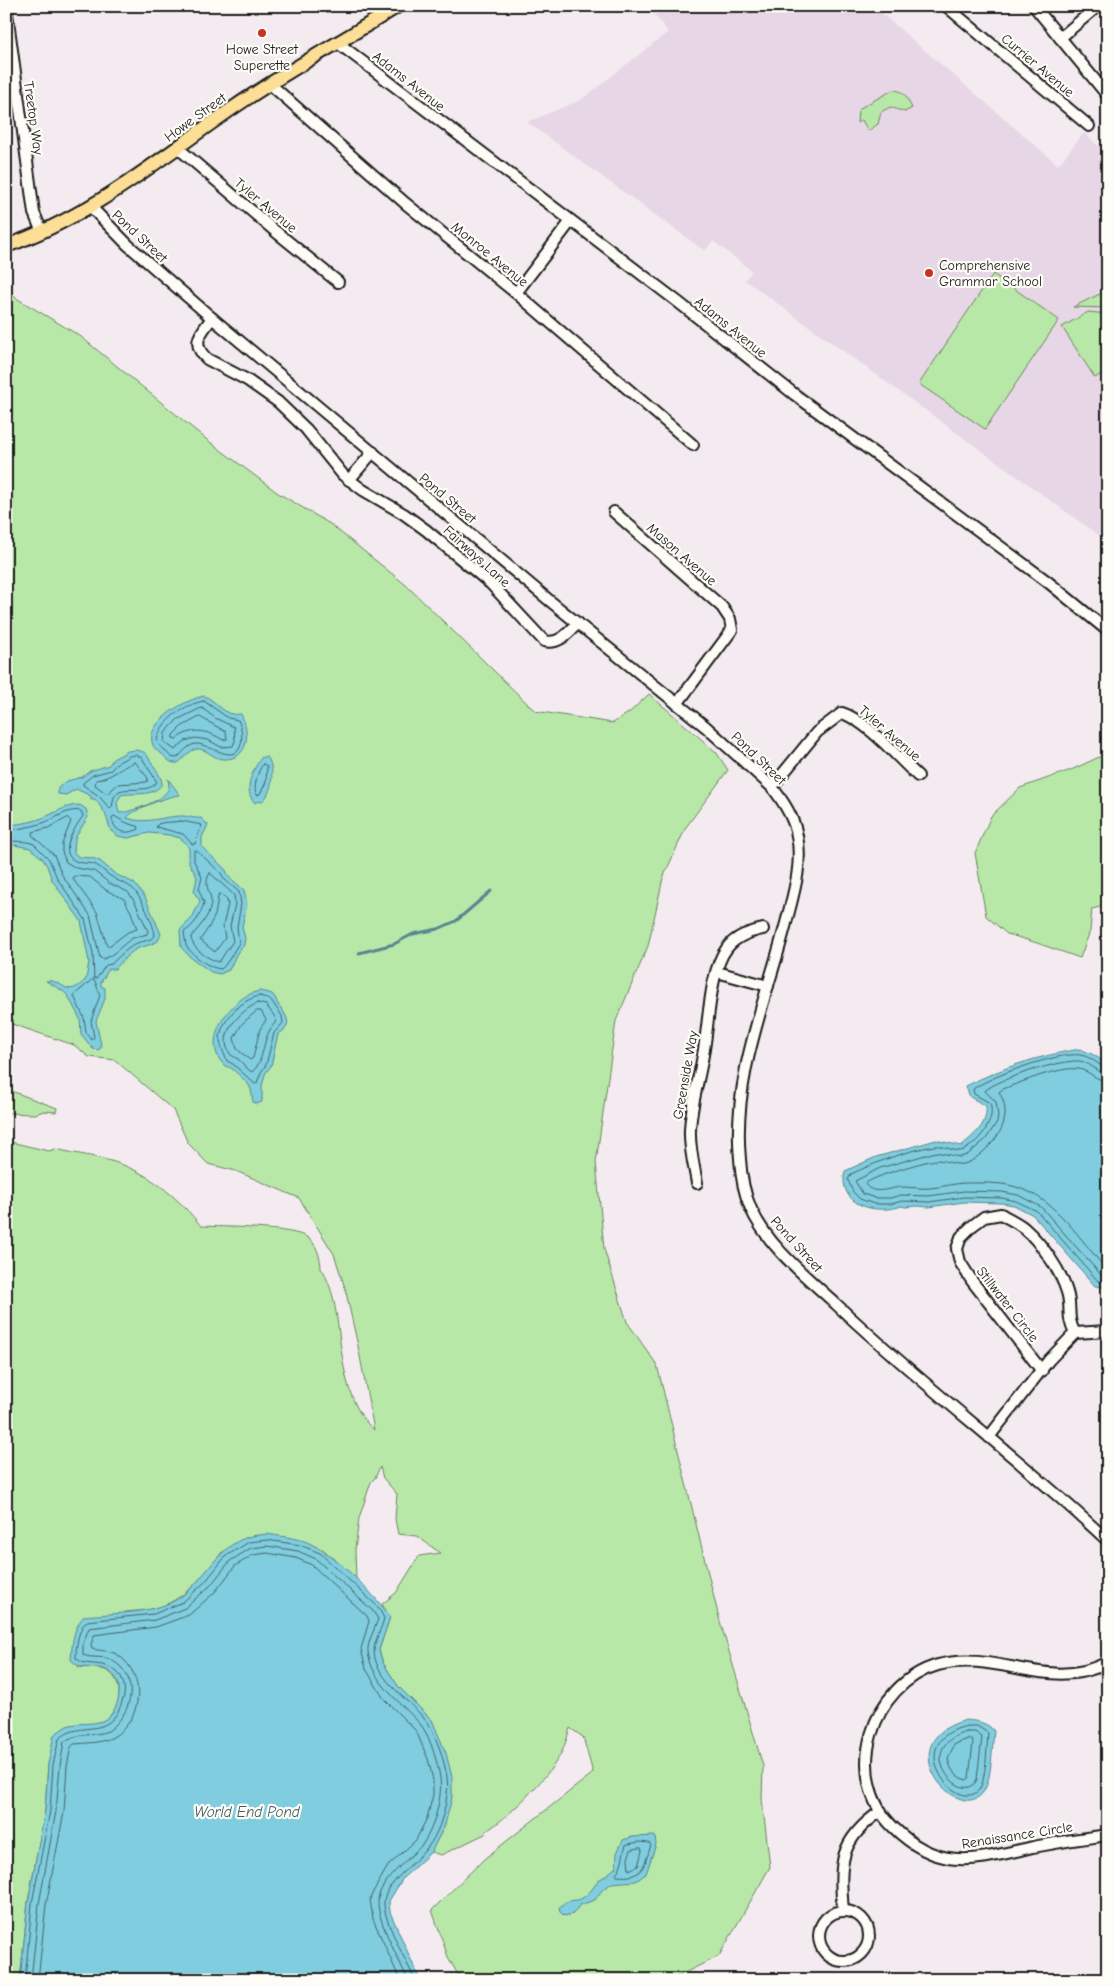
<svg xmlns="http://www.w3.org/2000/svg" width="1114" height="1986" viewBox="0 0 1114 1986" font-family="'Comic Neue',sans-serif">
  <rect width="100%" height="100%" fill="#f3ebef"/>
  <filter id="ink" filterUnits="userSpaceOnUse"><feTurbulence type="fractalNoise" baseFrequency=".02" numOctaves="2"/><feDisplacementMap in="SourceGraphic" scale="10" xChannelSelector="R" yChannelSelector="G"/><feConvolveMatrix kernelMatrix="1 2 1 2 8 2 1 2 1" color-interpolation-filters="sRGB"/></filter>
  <g filter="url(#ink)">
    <path fill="#e7d6e5" d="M 648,6 L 873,6 L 1058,165 L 1084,133 L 1108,154 L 1108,542 L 745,280 L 752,271 L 713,241 L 705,251 L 527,122 L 581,100 L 668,32 Z"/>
    <g fill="#b8e8a8" stroke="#6a8262">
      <path d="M 893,90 C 905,90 907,99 912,108 L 905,112 L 890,107 L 881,112 L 878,124 L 868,131 L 862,120 L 857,123 L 858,111 L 862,107 Z"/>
      <path d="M 993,274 L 1059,320 L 985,429 L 919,384 Z"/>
      <path d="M 1108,290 L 1108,308 L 1073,307 Z"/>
      <path d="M 6,292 L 80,336 L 206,439 L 278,493 L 330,524 L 406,585 L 535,711 L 613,723 L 630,712 L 649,694 L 716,752 L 728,770 L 686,827 L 663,878 L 648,946 L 616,1021 L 596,1162 L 604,1249 L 627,1322 L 657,1365 L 719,1618 L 763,1766 L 762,1799 L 770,1867 L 719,1956 L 670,1980 L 461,1980 L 448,1957 L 432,1910 L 484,1859 L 593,1773 L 583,1737 L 570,1728 C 567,1738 564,1749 559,1757 C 546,1779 507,1819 486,1831 L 485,1834 L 441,1855 L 431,1852 L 445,1825 L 432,1720 L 398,1686 L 383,1663 L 379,1650 L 390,1617 L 382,1604 L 396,1593 L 419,1556 L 440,1553 L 417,1536 L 398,1534 L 395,1519 L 397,1494 L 383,1478 L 380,1467 L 375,1478 L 371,1482 L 359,1518 L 355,1550 L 356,1580 L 323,1549 L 222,1552 C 203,1577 184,1601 153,1609 C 144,1611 134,1611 125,1612 L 78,1667 C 87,1668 102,1667 109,1672 C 125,1683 121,1712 103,1721 C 94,1726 78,1725 68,1726 L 48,1764 L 45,1810 L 28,1902 L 20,1980 L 6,1980 L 6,1141 L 49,1151 L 55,1149 C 77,1154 102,1157 123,1165 C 154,1177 180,1200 201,1226 C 222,1227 294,1227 308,1238 C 317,1244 321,1259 321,1269 L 324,1272 C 327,1280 331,1288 333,1297 C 343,1339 339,1399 374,1430 L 358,1346 L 345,1288 L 334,1254 L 299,1198 L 236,1171 L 208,1164 L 188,1143 L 173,1110 L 115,1060 L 89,1057 L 74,1045 L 6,1022 Z"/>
      <path d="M 1088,312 L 1108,314 L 1108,370 L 1095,378 L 1062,327 Z"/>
      <path d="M 1108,753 L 1108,905 L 1092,909 L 1090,931 L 1080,958 L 1034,942 L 1007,934 L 986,916 L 975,853 L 991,816 L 1020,788 L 1071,770 Z"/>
      <path d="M 6,1089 L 57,1108 L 56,1112 L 44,1111 L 35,1114 L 6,1113 Z"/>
    </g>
    <g fill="#7fcdde" stroke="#578690">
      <path d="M 204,696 C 213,698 223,713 232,714 C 235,715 238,714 241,714 C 251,733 249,761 222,759 C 212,758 206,748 197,749 C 189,750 184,759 178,763 C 170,764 167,759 162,754 C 157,751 153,748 152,742 C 147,721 187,699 204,696 Z"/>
      <path d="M 136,750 C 140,751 144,751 147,755 C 151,762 162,776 162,784 C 152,798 135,792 121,795 L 117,802 L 119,813 C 130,812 166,801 169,787 C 169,784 168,782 168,779 L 180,795 C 171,795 131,810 127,818 C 146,825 163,816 182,816 C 189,816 194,819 201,818 L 208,825 L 202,837 L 202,847 L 226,870 L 228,876 L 244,890 L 247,904 L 242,927 L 245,938 L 244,945 L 237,953 L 229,970 L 220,974 L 211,972 L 190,957 L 181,947 L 180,930 L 192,918 L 200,901 L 194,892 L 197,877 L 189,863 L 189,849 L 186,843 L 180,838 L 169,835 L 149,833 L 128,838 L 118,836 L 111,831 L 105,813 L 95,799 L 91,799 L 91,796 L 76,789 L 66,795 L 58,794 L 58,788 L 67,781 L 82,777 L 90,771 L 109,765 L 113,759 L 128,751 Z"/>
      <path d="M 262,757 L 267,757 C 275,765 273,795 262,801 C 259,802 257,801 255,803 C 242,791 253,768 262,757 Z"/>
      <path d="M 80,805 L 86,809 L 88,817 L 75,838 L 74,853 L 79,857 L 92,858 L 100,861 L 115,874 L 134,883 L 145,897 L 161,934 L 158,941 C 151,945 145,946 139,948 C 130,951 121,963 115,969 L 109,969 L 101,982 L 101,986 L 105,988 L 105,999 L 96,1021 L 101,1045 L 101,1048 L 98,1050 L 93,1049 L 81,1034 L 80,1019 L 68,996 L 63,991 L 46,981 C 63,978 66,1001 86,979 L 89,962 L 81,921 L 52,880 L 47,866 L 42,858 L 30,848 L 14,845 L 6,847 L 6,825 C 18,824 30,823 42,818 C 56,813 65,805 80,805 Z"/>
      <path d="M 260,991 C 263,992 268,992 272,994 C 276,997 276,1001 278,1004 C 286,1015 295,1026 278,1034 L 271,1066 L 265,1074 L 262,1086 L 262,1102 L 256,1104 L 253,1102 C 252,1098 252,1091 250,1087 C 248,1083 235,1071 231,1068 C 228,1066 227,1068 224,1065 C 208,1049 216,1026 228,1012 C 236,1002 247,993 260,991 Z"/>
      <path d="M 1080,1049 L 1092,1054 L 1108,1064 L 1108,1288 L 1095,1286 L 1033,1215 L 1014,1205 L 1001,1203 L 964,1202 L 929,1207 L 918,1206 L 905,1207 L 902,1206 C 876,1215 837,1206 845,1171 L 876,1157 L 936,1140 L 961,1146 C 974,1135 988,1125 986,1106 L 970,1097 L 966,1086 C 1003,1067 1038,1056 1080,1049 Z"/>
      <path d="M 267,1534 C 278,1536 290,1537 301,1540 C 328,1547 375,1594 390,1617 L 379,1650 L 383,1663 L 398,1686 L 432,1720 L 446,1753 L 452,1777 L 452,1797 L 445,1825 L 431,1852 L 403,1878 L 389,1901 L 390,1912 L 420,1980 L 20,1980 L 28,1902 L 45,1810 L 48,1764 L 54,1735 C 58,1732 63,1728 67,1726 C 78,1722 91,1725 102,1721 C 120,1714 127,1679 107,1670 C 93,1664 84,1673 71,1660 C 72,1644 73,1628 84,1616 C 113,1613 158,1614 182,1596 C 205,1579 218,1546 248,1537 C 253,1535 261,1535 267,1534 Z"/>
      <path d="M 966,1720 C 976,1721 987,1722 994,1731 C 992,1747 992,1778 984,1791 C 961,1828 884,1742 966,1720 Z"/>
      <path d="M 655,1836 L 656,1844 L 646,1874 L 636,1881 L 612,1883 L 602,1890 L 595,1900 L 580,1905 L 573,1914 L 564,1916 L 560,1912 L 559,1908 C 565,1900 569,1901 577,1900 C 587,1898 594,1887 598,1880 L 604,1877 L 616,1867 L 617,1853 L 623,1840 L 632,1837 Z"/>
    </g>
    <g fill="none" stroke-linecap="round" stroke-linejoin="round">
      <g stroke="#44636a" stroke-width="1">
        <path d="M 204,701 L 228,718 L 238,720 C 241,726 243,737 241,744 C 236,767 208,743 196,744 C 187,745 183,753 177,758 L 171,757 L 157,742 C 158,722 185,704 204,701 Z"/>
        <path d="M 202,708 L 215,718 L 234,727 L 235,741 L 233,746 L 221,747 L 208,740 L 195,738 L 185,741 L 175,750 L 164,742 L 165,733 L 177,720 Z"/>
        <path d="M 200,717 L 226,732 L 227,739 L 223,740 C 207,730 192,727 176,739 L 173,738 L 173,735 L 181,727 Z"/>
        <path d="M 136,755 L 142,758 L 157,782 C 149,793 131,787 119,791 L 114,797 L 112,807 L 110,809 L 99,796 L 83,785 L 83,783 L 93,775 L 111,770 L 117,763 L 130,756 Z"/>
        <path d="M 135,762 L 148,778 L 147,782 L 118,784 L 107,794 L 95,785 L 96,780 C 114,777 120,767 135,762 Z"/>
        <path d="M 263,764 L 267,766 L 266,782 L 260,794 L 257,795 C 252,789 258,770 263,764 Z"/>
        <path d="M 114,816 C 122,820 128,825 138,826 L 139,829 C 126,835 114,833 112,818 Z"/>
        <path d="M 68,818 L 71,821 L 62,844 L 62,852 L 66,862 L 76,868 L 94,871 L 109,883 L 128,892 L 135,902 L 148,931 L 147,934 C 142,936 136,936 131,939 C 122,945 113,956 103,959 L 100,958 L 90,915 L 62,875 L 54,855 L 32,835 L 33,832 L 48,828 Z"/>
        <path d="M 181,821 L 202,825 L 195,844 L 192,844 L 183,834 L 156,827 L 158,824 C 165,821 173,823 181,821 Z"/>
        <path d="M 6,830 C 19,829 31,827 43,823 C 56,819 67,808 81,811 L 83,816 C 76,826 55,855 78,862 C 84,864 90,862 96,865 C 102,868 106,874 112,877 C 118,882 126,883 132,888 C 140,894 155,927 155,936 C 149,941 143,941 137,943 C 132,945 115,959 112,964 L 106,965 L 97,978 L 94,979 L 93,953 L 85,919 L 57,878 L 49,859 L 34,844 L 28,842 L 14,841 L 6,843"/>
        <path d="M 196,850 L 221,873 L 224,879 L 239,892 L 241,904 L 237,927 L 239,943 C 234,950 227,965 221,969 C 208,968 194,956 186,946 L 184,932 C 195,925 200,916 204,903 L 199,890 L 202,877 L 194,861 L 194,852 Z"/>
        <path d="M 210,873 L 234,895 L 235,904 L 230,926 L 233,941 L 219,962 C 208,959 192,949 191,937 C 198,928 210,917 211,903 C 212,893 202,886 210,873 Z"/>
        <path d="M 76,876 L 90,877 L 106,890 L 124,899 L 131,912 L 137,929 L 128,932 L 109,946 L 107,946 L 97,912 L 73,879 L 74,877 Z"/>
        <path d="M 219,894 L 226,898 L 228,904 L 223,926 L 225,938 L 215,952 L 200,940 L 209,927 L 215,915 Z"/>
        <path d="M 92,980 L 95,981 L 100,995 L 91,1021 L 94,1037 L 92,1040 L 86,1032 L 84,1018 L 74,996 Z"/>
        <path d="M 260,996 L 271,1000 L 282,1016 L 283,1023 L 274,1033 L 266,1065 L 261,1072 L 257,1083 L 255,1084 L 233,1064 L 227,1061 C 224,1053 220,1046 220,1038 C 221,1020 243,998 260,996 Z"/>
        <path d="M 258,1003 L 266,1005 L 275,1017 L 276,1022 C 260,1037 267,1059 252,1072 C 246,1069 243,1063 238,1059 C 236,1058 233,1056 231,1055 C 215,1035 241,1010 258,1003 Z"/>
        <path d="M 257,1011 L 261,1011 L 266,1020 L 260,1029 L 253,1058 L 250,1060 L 237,1049 L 234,1038 L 242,1024 Z"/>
        <path d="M 1108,1068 C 1098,1066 1091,1056 1080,1055 C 1058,1052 991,1076 973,1089 L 974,1094 L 990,1103 C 996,1121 980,1141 964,1150 C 956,1154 943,1144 934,1146 C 905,1151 877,1162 851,1174 L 848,1180 L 853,1192 L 860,1199 L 874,1204 L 891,1204 L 902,1201 L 929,1202 L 964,1197 L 1002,1198 L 1016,1201 L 1037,1211 L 1098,1281 L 1108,1283"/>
        <path d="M 1108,1074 C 1097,1073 1091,1063 1080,1061 C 1064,1059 996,1079 985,1091 L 996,1102 L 998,1116 L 997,1122 L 986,1139 L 967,1155 L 960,1157 L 936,1152 L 880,1168 L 855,1181 L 863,1194 L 875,1198 L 890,1198 L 901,1195 L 929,1196 L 964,1191 L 1002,1192 L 1018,1195 L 1041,1207 L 1101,1275 L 1108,1277"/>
        <path d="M 1108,1081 C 1096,1081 1090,1071 1079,1069 C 1060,1066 1022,1082 1003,1089 L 999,1092 C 1013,1115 1001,1136 983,1152 C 978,1156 973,1161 967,1163 C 957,1167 947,1160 937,1160 C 927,1160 871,1177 865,1184 C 873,1196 890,1188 901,1187 C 911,1187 922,1189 931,1188 C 943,1187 954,1183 966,1183 C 983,1183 1003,1182 1019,1188 C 1055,1199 1081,1240 1105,1268 L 1108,1269"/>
        <path d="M 967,1726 L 977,1726 L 988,1733 C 987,1745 986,1781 979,1790 C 957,1815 899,1741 967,1726 Z"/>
        <path d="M 967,1732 L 975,1732 L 982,1737 L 977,1779 C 965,1810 908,1747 967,1732 Z"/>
        <path d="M 968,1739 L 972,1740 L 973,1742 L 969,1778 L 967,1780 C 956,1778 950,1769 948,1759 L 954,1745 Z"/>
        <path d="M 639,1842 L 649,1843 L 651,1845 C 644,1866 643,1879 617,1876 L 616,1873 C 623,1867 622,1855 626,1845 Z"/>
        <path d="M 641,1848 L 642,1851 L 638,1866 L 629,1870 L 628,1858 L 631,1850 Z"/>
        <path d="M 25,1980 L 32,1903 L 50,1811 L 53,1765 L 59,1739 C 82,1718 110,1743 123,1699 C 126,1692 124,1679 119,1674 C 103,1658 87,1669 76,1658 C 76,1646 78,1629 87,1621 L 154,1614 L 183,1602 L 205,1582 L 226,1556 L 249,1542 L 267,1540 L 300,1545 L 320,1553 L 378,1607 L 384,1618 C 382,1628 374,1641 374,1651 C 375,1681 414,1702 428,1724 C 437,1738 444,1760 447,1777 C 450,1798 440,1834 426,1849 C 416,1862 384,1885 384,1902 C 383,1920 407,1962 415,1980"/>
        <path d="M 31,1980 L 39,1904 L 56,1811 L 60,1766 L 64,1742 C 76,1732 94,1737 108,1731 C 112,1729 114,1726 117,1723 C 134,1705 137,1675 113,1661 C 105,1655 92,1659 83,1655 L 83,1643 L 89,1628 L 155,1620 L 185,1608 L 210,1586 L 230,1561 L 251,1548 L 267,1546 L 298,1551 L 316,1559 L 373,1611 L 378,1619 C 375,1629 367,1642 368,1652 C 372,1683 402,1703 421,1725 C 430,1736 438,1764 440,1778 C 443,1797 433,1832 421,1846 C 409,1859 377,1883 378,1902 C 378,1923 399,1959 408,1980"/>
        <path d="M 38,1980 L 46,1905 L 64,1812 L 67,1766 L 71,1747 L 74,1744 C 86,1743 102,1743 113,1737 C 143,1720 147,1675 118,1655 C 110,1650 100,1651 92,1649 L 91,1645 L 94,1635 L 156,1627 L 189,1615 L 215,1592 L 235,1566 L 253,1555 L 267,1553 L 296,1558 L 312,1565 L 367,1616 L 369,1621 L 361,1649 L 366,1669 L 384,1699 L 416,1731 L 428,1759 L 433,1780 L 433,1795 L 427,1818 L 416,1840 L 388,1866 L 373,1892 L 370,1899 L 373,1919 L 400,1980"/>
      </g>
      <path stroke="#578690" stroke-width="3" d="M 359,953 L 394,944 L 413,934 L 438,929 L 456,921 L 491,891"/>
      <g stroke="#1c1c1c" stroke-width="14">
        <g id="minor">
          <path d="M 6,6 L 34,213 L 42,232"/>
          <path d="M 946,6 L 1089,126"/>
          <path d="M 1034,6 L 1108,96"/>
          <path d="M 1060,38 L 1098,6"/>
          <path d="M 338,43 L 678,302 L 794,394 L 1048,582 L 1108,631"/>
          <path d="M 270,84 L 405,203 L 516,293 L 693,445"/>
          <path d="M 178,148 L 275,231 L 338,282"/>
          <path d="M 91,207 L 128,245 L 212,318 L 550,601 L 706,727 L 772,787 C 783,801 794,817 797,836 C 803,865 793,895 786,923 C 766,1001 732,1077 740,1159 C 741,1176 744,1193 751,1209 C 769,1248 806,1276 837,1305 C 924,1387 1021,1459 1108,1541"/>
          <path d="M 516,293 L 571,221"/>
          <path d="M 212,318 C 201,333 190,343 207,359 L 247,380 L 278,402 L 306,429 L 343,475 L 363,490 L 404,514 L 426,530 L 491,584 L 544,641 C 559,645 568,633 578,623"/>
          <path d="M 349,480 L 373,452"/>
          <path d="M 614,512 L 722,607 L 730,619 L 732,630 L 677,704"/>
          <path d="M 772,787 L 817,732 L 842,713 C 867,721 898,758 918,776"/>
          <path d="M 717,972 L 768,986"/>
          <path d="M 697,1183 C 694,1166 689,1147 690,1130 C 691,1105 699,1080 703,1055 C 709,1025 709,971 727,948 C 736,936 750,932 763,929"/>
          <path d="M 1042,1371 L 972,1281 L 960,1262 L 957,1249 L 961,1237 L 972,1226 L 984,1217 L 1001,1214 C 1009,1219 1018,1223 1024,1228 C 1042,1244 1060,1269 1067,1292 C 1072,1307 1066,1318 1075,1333"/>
          <path d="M 989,1437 L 1049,1360 L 1075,1333 L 1108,1331"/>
          <path d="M 1108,1662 C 1050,1694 998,1649 938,1665 C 871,1684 842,1777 893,1827 C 940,1873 976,1860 1033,1847 C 1058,1842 1083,1838 1108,1835"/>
          <path d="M 843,1911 C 839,1863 839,1840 881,1811"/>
          <circle cx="844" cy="1936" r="25"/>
        </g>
      </g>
      <g stroke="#1c1c1c" stroke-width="16">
        <path id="major" d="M 6,246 C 91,217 160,158 233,108 C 286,71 343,41 398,6"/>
      </g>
      <use href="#minor" stroke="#fdfcf7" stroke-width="10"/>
      <use href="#major" stroke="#fcde96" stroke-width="12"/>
    </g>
  </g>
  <g fill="#c8321e" stroke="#fdfcf7" stroke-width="2">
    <circle cx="262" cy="33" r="5"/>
    <circle cx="929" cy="273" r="5"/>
  </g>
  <g text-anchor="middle" stroke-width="4.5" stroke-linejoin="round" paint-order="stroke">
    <g font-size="14" fill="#1c1c1c" stroke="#fdfcf7">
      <text x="262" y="54">Howe Street<tspan x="262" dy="16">Superette</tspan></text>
      <text x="939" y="270" text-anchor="start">Comprehensive<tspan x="939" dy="16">Grammar School</tspan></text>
    </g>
    <g font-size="14" fill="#1c1c1c" stroke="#fdfcf7">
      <text transform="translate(1038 65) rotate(40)" y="5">Currier Avenue</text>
      <text transform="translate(409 81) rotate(38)" y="5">Adams Avenue</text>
      <text transform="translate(195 117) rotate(-36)" y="5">Howe Street</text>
      <text transform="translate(34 118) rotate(82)" y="5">Treetop Way</text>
      <text transform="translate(266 205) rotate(40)" y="5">Tyler Avenue</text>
      <text transform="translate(140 236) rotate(43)" y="5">Pond Street</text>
      <text transform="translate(490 254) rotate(39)" y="5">Monroe Avenue</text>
      <text transform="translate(731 327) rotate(39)" y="5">Adams Avenue</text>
      <text transform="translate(448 498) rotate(40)" y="5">Pond Street</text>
      <text transform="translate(682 554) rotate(41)" y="5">Mason Avenue</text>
      <text transform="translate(477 556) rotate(42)" y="5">Fairways Lane</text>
      <text transform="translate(890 733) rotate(41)" y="5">Tyler Avenue</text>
      <text transform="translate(759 758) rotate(44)" y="5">Pond Street</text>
      <text transform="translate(685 1075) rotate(-80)" y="5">Greenside Way</text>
      <text transform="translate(797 1244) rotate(48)" y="5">Pond Street</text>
      <text transform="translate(1008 1304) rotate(52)" y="5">Stillwater Circle</text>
      <text transform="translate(1017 1835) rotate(-9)" y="5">Renaissance Circle</text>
    </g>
    <g font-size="15" font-style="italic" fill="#3f5a60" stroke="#fdfcf7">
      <text x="247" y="1817">World End Pond</text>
    </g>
  </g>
  <rect width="1114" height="1986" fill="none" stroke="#fdfcf7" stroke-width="25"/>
  <rect x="12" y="12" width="1089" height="1961" fill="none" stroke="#1c1c1c" stroke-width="2" filter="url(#ink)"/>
</svg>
